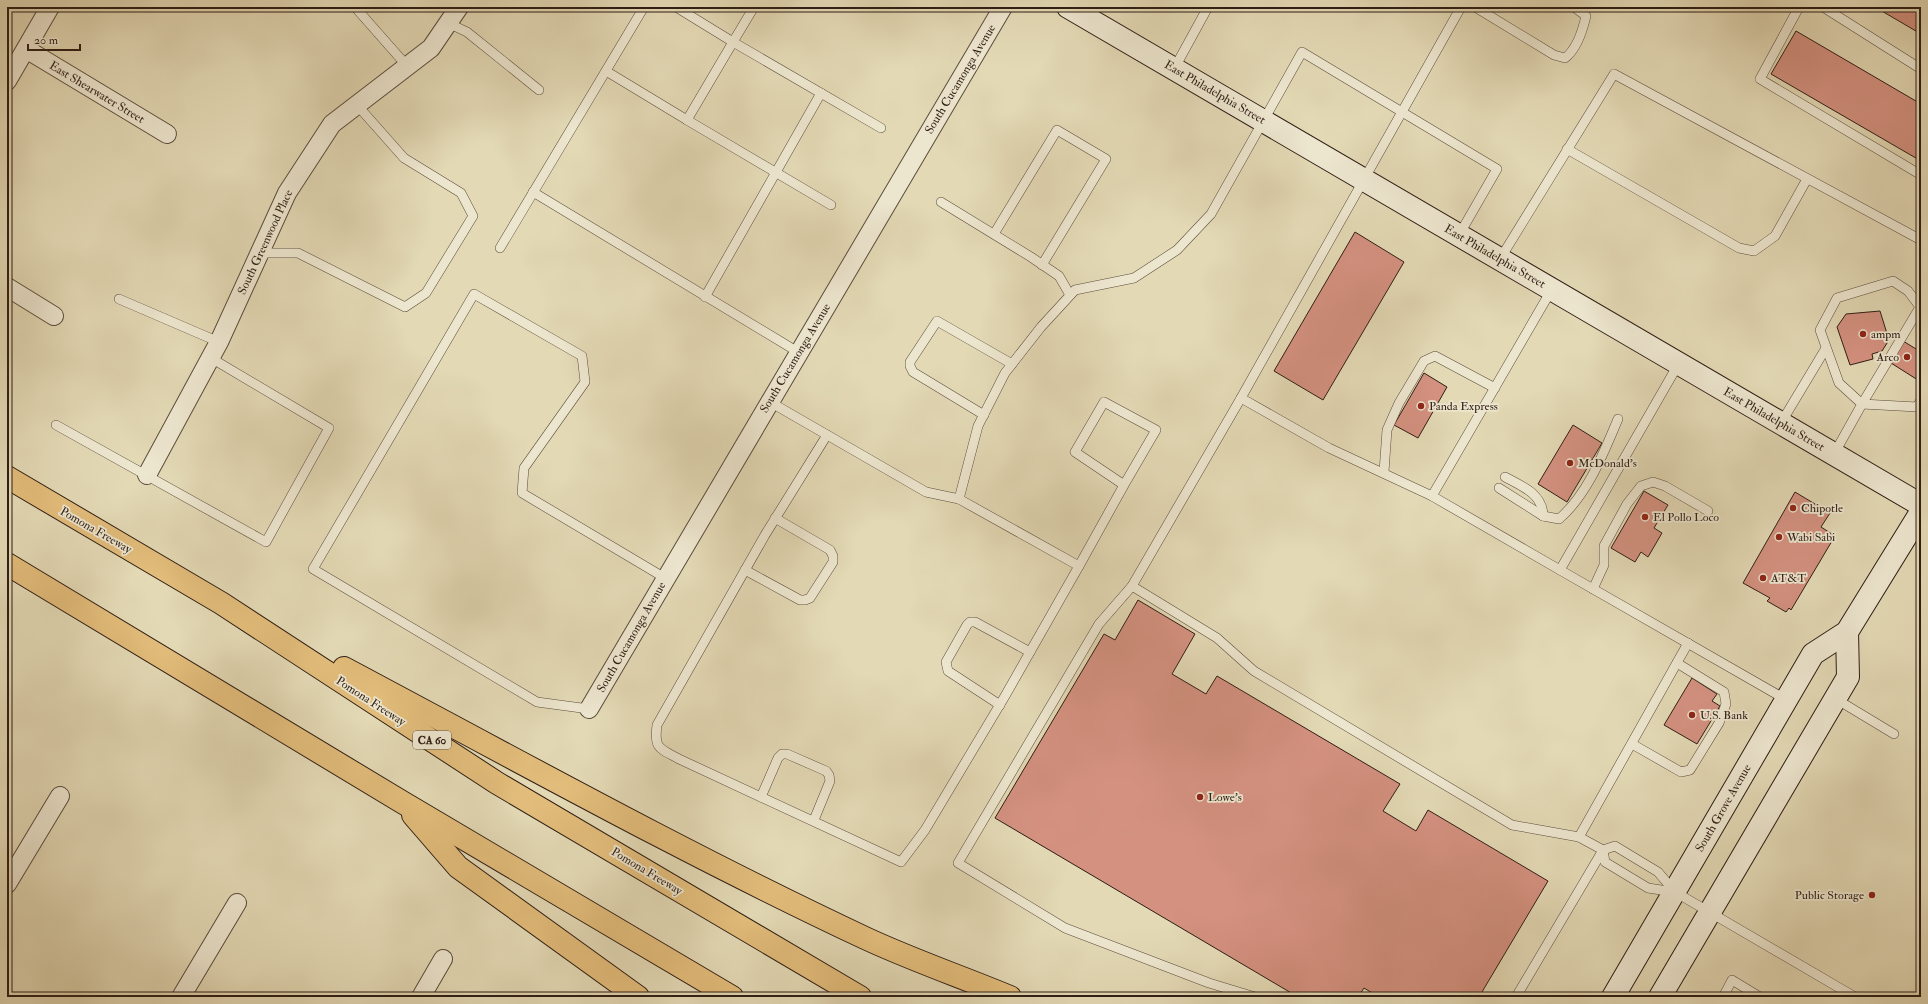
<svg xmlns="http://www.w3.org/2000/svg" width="1928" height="1004" viewBox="0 0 1928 1004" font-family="'IM FELL Double Pica',serif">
  <rect width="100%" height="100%" fill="#e3d9b5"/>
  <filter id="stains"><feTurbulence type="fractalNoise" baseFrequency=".005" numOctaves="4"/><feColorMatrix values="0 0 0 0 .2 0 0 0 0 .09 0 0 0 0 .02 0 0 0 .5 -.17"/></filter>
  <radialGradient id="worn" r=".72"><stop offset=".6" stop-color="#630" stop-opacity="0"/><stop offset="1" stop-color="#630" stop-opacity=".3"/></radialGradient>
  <g fill="#d49180" stroke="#2e1d14">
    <path d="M 1875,7 L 1921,7 L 1921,34 Z"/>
    <path d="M 1796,31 L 1921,104 L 1921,161 L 1771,74 Z"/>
    <path d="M 1355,232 L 1404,262 L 1323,400 L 1274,371 Z"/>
    <path d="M 1880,311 L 1889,340 L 1882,351 L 1872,354 L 1873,359 L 1850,365 L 1837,327 L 1846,314 Z"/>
    <path d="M 1903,341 L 1921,352 L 1921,382 L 1891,363 Z"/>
    <path d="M 1424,373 L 1447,387 L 1418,438 L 1394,425 Z"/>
    <path d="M 1573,425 L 1602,443 L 1567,502 L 1538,484 Z"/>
    <path d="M 1644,491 L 1668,505 L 1654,528 L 1662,533 L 1648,557 L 1641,552 L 1635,562 L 1611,548 Z"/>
    <path d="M 1795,492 L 1830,513 L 1821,527 L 1835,536 L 1791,610 L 1789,608 L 1786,612 L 1767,601 L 1770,598 L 1743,583 Z"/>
    <path d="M 1138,600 L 1195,634 L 1172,674 L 1206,694 L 1217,676 L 1400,784 L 1383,811 L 1416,831 L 1428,810 L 1548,881 L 1479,997 L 1379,997 L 1364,988 L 1358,997 L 1298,997 L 995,818 L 1104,634 L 1115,640 Z"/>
    <path d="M 1692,678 L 1717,694 L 1712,701 L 1720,706 L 1697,744 L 1664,725 Z"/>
  </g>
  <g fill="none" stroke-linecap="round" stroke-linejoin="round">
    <g stroke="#5b4c3c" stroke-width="10">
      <g id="lane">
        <path d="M 355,7 L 407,66"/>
        <path d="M 676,7 L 733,42 L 754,7"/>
        <path d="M 1475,7 L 1554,55 L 1565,58 C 1577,49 1583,29 1586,16 L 1574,7"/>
        <path d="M 1799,7 L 1760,79 L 1921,175"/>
        <path d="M 1823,7 L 1921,69"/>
        <path d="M 448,23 L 467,32 L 539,90"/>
        <path d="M 1174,69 L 1208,7"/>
        <path d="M 606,71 L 687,120"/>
        <path d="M 1567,149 L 1739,248 L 1754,251 L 1775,236 L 1807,179"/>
        <path d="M 533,192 L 798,352"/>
        <path d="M 941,202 L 1031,257 L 1059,276 L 1070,295"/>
        <path d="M 831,205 L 687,120 L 733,42 L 881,128"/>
        <path d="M 994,234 L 1057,130 L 1106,159 L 1042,265"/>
        <path d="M 500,248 L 644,7"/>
        <path d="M 259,253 L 298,253 L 405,307 L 426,293 L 473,216 L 461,193 L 404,158 L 357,105"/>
        <path d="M 1500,259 L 1614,74 L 1921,240"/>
        <path d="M 1552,289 L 1432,496 L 1560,570"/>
        <path d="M 705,297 L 821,93"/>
        <path d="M 119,299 L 219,342"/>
        <path d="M 1920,307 L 1862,404 L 1917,407 L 1921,400"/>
        <path d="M 1679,363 L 1560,570 L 1785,699"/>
        <path d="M 1241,398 L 1132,586 L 1099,624 L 958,863 L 1065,928 L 1209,983 L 1255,997"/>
        <path d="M 770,402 L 926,492 L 959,499 L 978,426 L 1005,373 L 1041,327 L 1075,290 L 1134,278 L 1177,250 L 1211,214 L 1302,52 L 1497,169 L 1459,235"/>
        <path d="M 984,415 L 913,372 L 910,366 L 910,362 L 937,321 L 1012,364"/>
        <path d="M 1781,423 L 1826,348"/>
        <path d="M 56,425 L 266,542 L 329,428 L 211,358"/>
        <path d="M 827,435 L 765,535 L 657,725 C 654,749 659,748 679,759 L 901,862 L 925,830 L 1005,696 L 1079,566 L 959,499"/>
        <path d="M 1834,454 L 1862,404 L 1839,383 L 1820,330 L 1837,298 L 1893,281 L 1908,291 L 1921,308"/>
        <path d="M 1384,472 L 1387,430 L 1399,403 L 1424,361 L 1435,356 L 1495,388"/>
        <path d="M 1505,477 C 1522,486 1543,494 1543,516"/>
        <path d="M 1499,488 L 1543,516 L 1559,519 C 1588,494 1603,454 1618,419"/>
        <path d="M 1432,496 L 1329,448 L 1241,398 L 1461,7"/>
        <path d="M 1079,566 L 1124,485 L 1075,452 L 1104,402 L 1156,430 L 1124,485"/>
        <path d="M 745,570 L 800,600 L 805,600 L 810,598 L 833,562 L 833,556 L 830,550 L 775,518"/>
        <path d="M 1132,586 L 1217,638 L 1254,671 L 1512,825 L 1579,837 L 1603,850"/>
        <path d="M 1593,589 L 1604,565 L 1604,546 L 1627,504 L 1641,486 L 1653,482 L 1665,486 L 1708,511"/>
        <path d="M 1836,699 L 1894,734"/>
        <path d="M 1000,705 L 948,671 L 946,662 L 967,625 L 970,622 L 975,622 L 1030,652"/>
        <path d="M 589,709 L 537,702 L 313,569 L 474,294 L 582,356 L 585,382 L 524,468 L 522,493 L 665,578"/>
        <path d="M 1632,744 L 1681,772 L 1690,770 L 1719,723 L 1726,704 L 1724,692 L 1677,663"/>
        <path d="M 761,797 L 778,758 L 782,754 L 787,754 L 826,771 L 829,775 L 830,781 L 814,820"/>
        <path d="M 1579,837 L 1688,643"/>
        <path d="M 1603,850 L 1605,862 L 1648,888 L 1674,892"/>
        <path d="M 1516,997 L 1603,850 L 1615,846 L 1658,872 L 1675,892 L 1855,997"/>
        <path d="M 1723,997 L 1732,980 L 1760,997"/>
        <path d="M 1921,997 L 1921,996"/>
      </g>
    </g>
    <g stroke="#5b4c3c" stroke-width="20">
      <g id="street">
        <path d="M 26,49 L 167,134"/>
        <path d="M 7,81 L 50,7"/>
        <path d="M 7,287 L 54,316"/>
        <path d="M 147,475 L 219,342 L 287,193 L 332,124 L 431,48 L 459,7"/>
        <path d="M 589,709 L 1003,7"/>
        <path d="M 7,884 L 60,796"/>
        <path d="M 181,997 L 237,903"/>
        <path d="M 421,997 L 443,959"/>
      </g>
    </g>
    <g stroke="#2e1d14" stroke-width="24">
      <g id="secondary">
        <path d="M 1068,7 L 1921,505"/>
        <path d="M 1613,997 L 1813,654 L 1847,632 L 1921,512"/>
        <path d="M 1660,997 L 1848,677 L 1847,632"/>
      </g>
    </g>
    <g stroke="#2e1d14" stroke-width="24">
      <g id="highway">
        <path d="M 7,477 L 221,603 L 497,783 L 860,997"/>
        <path d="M 7,564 L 402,802 L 732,997"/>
        <path d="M 344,668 C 517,760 688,855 865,938 C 912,960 962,977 1010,997"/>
        <path d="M 413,815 L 458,867 L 638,997"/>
      </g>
    </g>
    <use href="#lane" stroke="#ede6cf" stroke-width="9"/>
    <use href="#street" stroke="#ede6cf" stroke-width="18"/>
    <use href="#secondary" stroke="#ede6cf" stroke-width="22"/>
    <use href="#highway" stroke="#e2bc7a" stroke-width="22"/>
  </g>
  <g fill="#8f2418" stroke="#ede6cf" stroke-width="1.5">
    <circle cx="1863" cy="334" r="4"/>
    <circle cx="1907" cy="357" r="4"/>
    <circle cx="1421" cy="406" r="4"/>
    <circle cx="1570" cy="463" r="4"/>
    <circle cx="1793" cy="508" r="4"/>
    <circle cx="1645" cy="517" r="4"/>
    <circle cx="1779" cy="537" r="4"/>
    <circle cx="1763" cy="578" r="4"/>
    <circle cx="1692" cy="715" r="4"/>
    <circle cx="1200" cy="797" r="4"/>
    <circle cx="1872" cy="895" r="4"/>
  </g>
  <g text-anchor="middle" stroke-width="3.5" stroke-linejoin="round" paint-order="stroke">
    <rect fill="#ede6cf" stroke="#67594c" stroke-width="1" x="413" y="731" width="38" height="18" rx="3"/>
    <g font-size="11" font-weight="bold" fill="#2e1d14">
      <text x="432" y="744">CA 60</text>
    </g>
    <g font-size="12" fill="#2e1d14" stroke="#ede6cf">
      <text transform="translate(960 79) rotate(-59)" y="4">South Cucamonga Avenue</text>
      <text transform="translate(97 92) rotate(31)" y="4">East Shearwater Street</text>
      <text transform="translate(1215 92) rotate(30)" y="4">East Philadelphia Street</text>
      <text transform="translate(265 242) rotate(-65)" y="4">South Greenwood Place</text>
      <text transform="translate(1495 256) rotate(30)" y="4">East Philadelphia Street</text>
      <text transform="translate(795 358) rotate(-59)" y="4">South Cucamonga Avenue</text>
      <text transform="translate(1774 419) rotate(30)" y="4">East Philadelphia Street</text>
      <text transform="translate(96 530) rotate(30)" y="4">Pomona Freeway</text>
      <text transform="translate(631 637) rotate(-60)" y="4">South Cucamonga Avenue</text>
      <text transform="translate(371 701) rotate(33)" y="4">Pomona Freeway</text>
      <text transform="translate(1723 808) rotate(-60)" y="4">South Grove Avenue</text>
      <text transform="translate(647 871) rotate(31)" y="4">Pomona Freeway</text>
    </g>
    <g font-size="12" fill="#2e1d14" stroke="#ede6cf" text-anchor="start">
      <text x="1871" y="338">ampm</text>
      <text x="1899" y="361" text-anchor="end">Arco</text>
      <text x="1429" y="410">Panda Express</text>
      <text x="1578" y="467">McDonald's</text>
      <text x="1801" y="512">Chipotle</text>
      <text x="1653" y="521">El Pollo Loco</text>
      <text x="1787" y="541">Wabi Sabi</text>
      <text x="1771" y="582">AT&amp;T</text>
      <text x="1700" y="719">U.S. Bank</text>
      <text x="1208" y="801">Lowe's</text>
      <text x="1864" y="899" text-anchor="end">Public Storage</text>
    </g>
  </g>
  <rect width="1928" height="1004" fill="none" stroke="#e3d9b5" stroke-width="24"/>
  <rect x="8" y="8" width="1912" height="988" fill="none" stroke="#2e1d14" stroke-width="2"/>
  <rect x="12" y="12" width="1904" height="980" fill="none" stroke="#2e1d14"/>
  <path d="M28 44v6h52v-6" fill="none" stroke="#2e1d14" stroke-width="2"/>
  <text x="34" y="44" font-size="12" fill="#2e1d14" stroke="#ede6cf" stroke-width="3" paint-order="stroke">20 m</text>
  <rect width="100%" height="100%" filter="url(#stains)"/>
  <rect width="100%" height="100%" fill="url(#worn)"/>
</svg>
